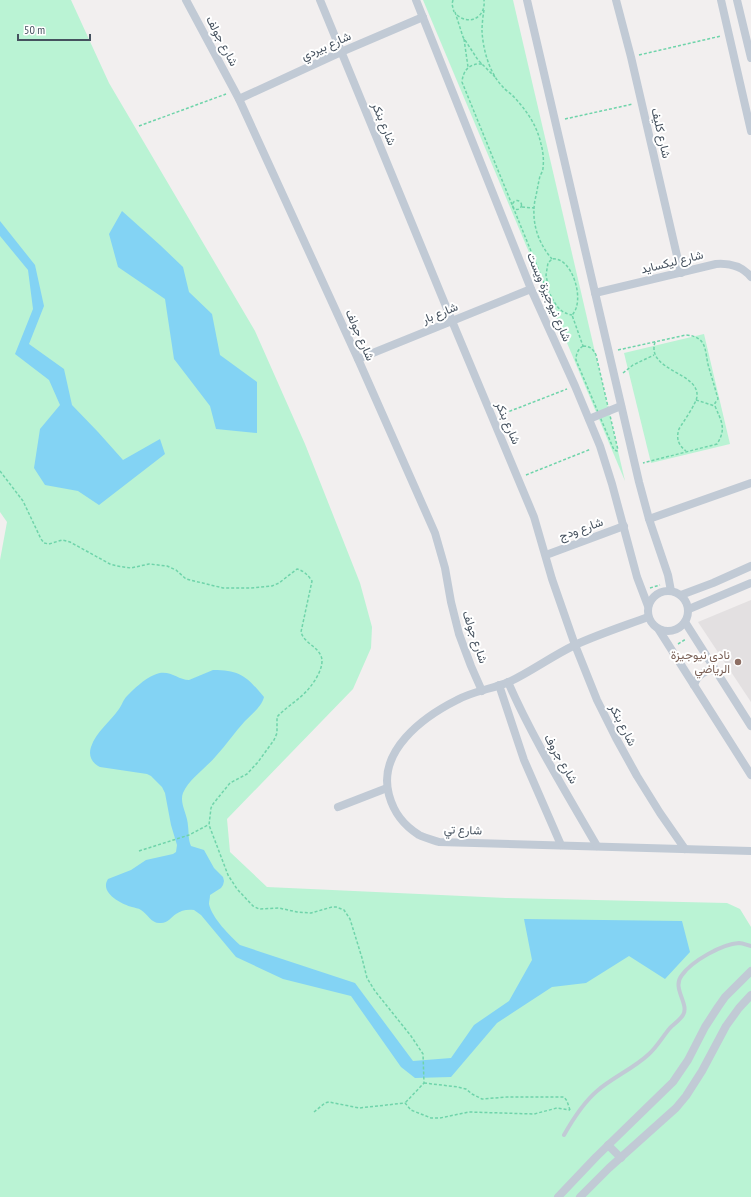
<svg xmlns="http://www.w3.org/2000/svg" width="751" height="1197" viewBox="0 0 751 1197" font-family="'PT Sans Narrow',Vazirmatn,sans-serif">
  <rect width="100%" height="100%" fill="#f2efef"/>
  <path fill="#e3e0e1" d="M 751,600 L 751,702 L 698,622 Z"/>
  <g fill="#baf3d4">
    <path d="M 0,0 L 71,0 L 109,83 L 255,331 L 305,444 L 360,583 L 372,627 L 371,648 L 353,689 L 227,819 L 230,852 L 267,887 L 506,898 L 727,903 L 740,909 L 751,927 L 751,1197 L 0,1197 L 0,560 L 7,522 L 0,512 Z"/>
    <path d="M 423,0 L 513,0 L 625,481 Z"/>
    <path d="M 704,334 L 730,444 L 651,463 L 624,353 Z"/>
  </g>
  <g fill="#83d3f4">
    <path d="M 122,211 L 160,245 L 183,267 L 189,292 L 212,314 L 220,355 L 257,382 L 257,433 L 216,429 L 210,406 L 174,359 L 165,299 L 118,267 L 109,234 Z"/>
    <path d="M 0,221 L 35,265 L 44,306 L 29,344 L 64,369 L 72,405 L 98,432 L 123,460 L 160,439 L 165,454 L 99,505 L 78,491 L 45,485 L 34,468 L 40,429 L 60,405 L 49,380 L 15,354 L 33,309 L 28,270 L 0,236 Z"/>
    <path d="M 213,670 C 241,670 247,677 264,697 C 262,706 252,714 245,721 C 235,732 226,745 216,756 C 207,767 189,779 183,793 C 179,803 188,815 188,826 C 189,833 188,839 191,846 L 204,850 L 214,868 L 223,877 L 224,881 L 223,885 L 221,888 L 210,895 C 210,898 209,901 209,904 C 212,918 230,936 240,945 L 355,983 L 413,1061 L 451,1058 L 474,1025 L 509,1001 L 532,960 L 524,919 L 682,921 L 690,952 L 665,979 L 629,956 L 586,983 L 552,987 L 497,1023 L 451,1077 L 415,1078 L 401,1067 L 351,996 L 283,979 L 236,957 L 201,915 L 194,910 C 188,909 181,910 176,914 C 171,917 168,923 161,923 C 151,924 148,914 141,910 C 138,908 135,908 132,907 C 122,904 99,893 108,879 L 131,870 L 146,860 L 173,854 L 176,852 L 177,845 L 171,825 L 165,793 L 162,787 L 151,776 L 147,774 L 100,767 C 92,763 88,756 91,747 C 96,732 110,722 119,709 C 122,705 123,700 127,696 C 134,689 144,679 154,675 C 169,668 177,680 189,680 Z"/>
  </g>
  <g fill="none" stroke-linecap="round" stroke-linejoin="round">
    <g stroke="#6fd4aa" stroke-width="1.5" stroke-dasharray="3 2" stroke-linecap="butt">
      <path d="M 453,0 L 452,4 L 454,12"/>
      <path d="M 484,10 C 483,16 482,24 482,31 C 483,49 489,73 503,87 C 505,90 509,92 512,95 C 525,108 537,125 541,144 C 543,151 544,160 543,168 C 543,171 541,174 540,176 C 538,184 537,192 535,200 C 531,222 538,243 552,259"/>
      <path d="M 455,12 L 463,37 L 478,60 L 495,77"/>
      <path d="M 457,15 C 470,26 486,17 484,0"/>
      <path d="M 464,39 L 468,67"/>
      <path d="M 639,55 L 721,36"/>
      <path d="M 482,64 C 470,63 463,70 462,82 L 544,283 L 552,298"/>
      <path d="M 565,119 L 633,104"/>
      <path d="M 139,126 L 226,94"/>
      <circle cx="517" cy="205" r="4.5"/>
      <path d="M 522,207 L 534,208"/>
      <path d="M 549,291 L 546,275 L 548,263 L 552,259 C 572,256 586,301 572,315 L 583,346"/>
      <path d="M 552,298 C 557,307 561,313 572,315"/>
      <path d="M 655,342 C 646,371 699,372 697,396 C 697,403 683,422 679,429 C 676,438 678,445 686,451"/>
      <path d="M 583,346 C 590,346 593,349 596,355 L 618,450 L 617,451 L 614,450 L 576,360 C 576,354 578,349 583,346 Z"/>
      <path d="M 618,350 L 686,335 C 709,337 704,352 709,368 C 712,378 715,388 718,399 L 715,403 L 715,406 C 721,421 727,428 717,444 L 643,463"/>
      <path d="M 623,373 L 633,365 L 654,355"/>
      <path d="M 696,400 L 715,406"/>
      <path d="M 500,415 L 567,389"/>
      <path d="M 0,471 L 23,501 L 41,539 L 44,543 L 49,544 L 62,540 L 70,542 L 110,564 L 117,566 L 131,568 L 149,564 L 167,566 L 176,570 L 186,579 L 223,588 L 251,588 L 272,586 L 279,583 L 297,569 C 304,571 308,575 312,581 L 301,632 C 304,643 317,646 321,656 C 325,665 316,680 310,687 C 301,699 287,706 277,717 L 277,733 L 274,740 L 258,762 L 247,774 L 230,783 L 213,804 L 211,808 L 209,825 L 228,875 L 237,889 L 253,906 L 259,909 L 279,908 L 297,912 L 311,913 L 332,907 L 336,907 L 344,910 L 350,919 L 362,958 L 367,978 L 375,991 L 411,1036 L 423,1054 L 424,1083 L 405,1103"/>
      <path d="M 526,475 L 591,449"/>
      <path d="M 650,588 L 660,585"/>
      <path d="M 678,644 L 686,639"/>
      <path d="M 139,851 L 189,835 L 208,825"/>
      <path d="M 424,1083 L 458,1087 L 466,1089 L 472,1094 L 482,1099 L 507,1097 L 564,1097 L 567,1101 L 570,1110"/>
      <path d="M 314,1112 L 325,1103 L 329,1102 L 359,1108 L 405,1103 L 411,1110 L 431,1118 L 440,1118 L 469,1112 L 534,1114 L 557,1108 L 570,1110"/>
    </g>
    <path stroke="#c1cad5" stroke-width="4" d="M 564,1135 C 573,1119 583,1103 597,1091 C 613,1077 633,1069 649,1054 C 657,1047 663,1036 670,1028 C 674,1024 680,1020 683,1015 C 690,1004 671,988 682,975 C 692,961 722,944 739,943 C 743,943 747,945 751,946"/>
    <g stroke="#c1cad5" stroke-width="8">
      <path d="M 186,0 L 239,99 L 358,359 L 435,533 L 445,568 L 451,602 L 459,634 L 471,666 L 482,691"/>
      <path d="M 320,0 L 452,321 L 534,517 L 552,579 L 575,645 L 597,700 L 616,738 L 637,776 L 660,813 L 685,849"/>
      <path d="M 416,0 L 531,289 L 575,386 L 600,446 L 612,484 L 637,577 L 648,606"/>
      <path d="M 527,0 L 639,482 L 649,519 L 668,575 L 671,591"/>
      <path d="M 616,0 L 631,57 L 681,273"/>
      <path d="M 721,0 L 751,131"/>
      <path d="M 737,0 L 751,58"/>
      <path d="M 239,99 L 341,52 L 423,17"/>
      <path d="M 595,293 L 716,264 C 730,263 742,266 751,277"/>
      <path d="M 358,359 L 531,289"/>
      <path d="M 589,419 L 621,406"/>
      <path d="M 649,519 L 751,483"/>
      <path d="M 546,555 L 624,526"/>
      <circle cx="668" cy="611" r="20"/>
      <path d="M 681,595 L 713,583 L 751,566"/>
      <path d="M 689,609 L 751,583"/>
      <path d="M 648,617 C 624,626 599,634 575,645 C 552,656 532,671 509,682 C 492,689 473,691 457,700 C 423,717 377,751 389,795 C 394,813 403,825 419,835 C 425,838 433,840 439,842 L 751,851"/>
      <path d="M 685,622 L 751,726"/>
      <path d="M 659,630 L 751,775"/>
      <path d="M 508,682 C 533,739 566,792 597,846"/>
      <path d="M 499,685 L 524,760 L 561,845"/>
      <path d="M 694,685 C 697,676 706,668 716,671"/>
      <path d="M 338,807 L 387,788"/>
      <path d="M 608,1145 L 621,1158"/>
      <path d="M 558,1197 L 596,1157 L 673,1082 L 688,1060 L 705,1027 L 718,1007 L 725,997 L 751,971"/>
      <path d="M 580,1197 L 609,1168 L 676,1108 L 686,1096 L 702,1071 L 726,1026 L 739,1008 L 751,995"/>
    </g>
  </g>
  <circle fill="#8d6e63" stroke="#fff" stroke-width="1.5" cx="738" cy="662" r="4"/>
  <g text-anchor="middle" stroke-width="4" stroke-linejoin="round" paint-order="stroke">
    <g font-size="12" fill="#45515e" stroke="#fff">
      <text transform="translate(222 41) rotate(62)" y="4">شارع جولف</text>
      <text transform="translate(326 46) rotate(-24)" y="4">شارع بيردي</text>
      <text transform="translate(384 124) rotate(68)" y="4">شارع بنكر</text>
      <text transform="translate(661 133) rotate(77)" y="4">شارع كليف</text>
      <text transform="translate(672 262) rotate(-14)" y="4">شارع ليكسايد</text>
      <text transform="translate(549 297) rotate(67)" y="4">شارع نيوجيزة ويست</text>
      <text transform="translate(440 313) rotate(-22)" y="4">شارع بار</text>
      <text transform="translate(360 335) rotate(66)" y="4">شارع جولف</text>
      <text transform="translate(508 423) rotate(67)" y="4">شارع بنكر</text>
      <text transform="translate(581 529) rotate(-20)" y="4">شارع ودج</text>
      <text transform="translate(475 637) rotate(71)" y="4">شارع جولف</text>
      <text transform="translate(623 725) rotate(63)" y="4">شارع بنكر</text>
      <text transform="translate(561 759) rotate(60)" y="4">شارع جروف</text>
      <text transform="translate(463 830) rotate(2)" y="4">شارع تي</text>
    </g>
    <g font-size="12" fill="#785e54" stroke="#fff" text-anchor="end">
      <text x="730" y="659">نادي نيوجيزة<tspan x="730" dy="14">الرياضي</tspan></text>
    </g>
  </g>
  <path d="M18 34v6h72v-6" fill="none" stroke="#45515e" stroke-width="2"/>
  <text x="24" y="34" font-size="12" fill="#45515e" stroke="#ffffff" stroke-width="3" paint-order="stroke">50 m</text>
</svg>
